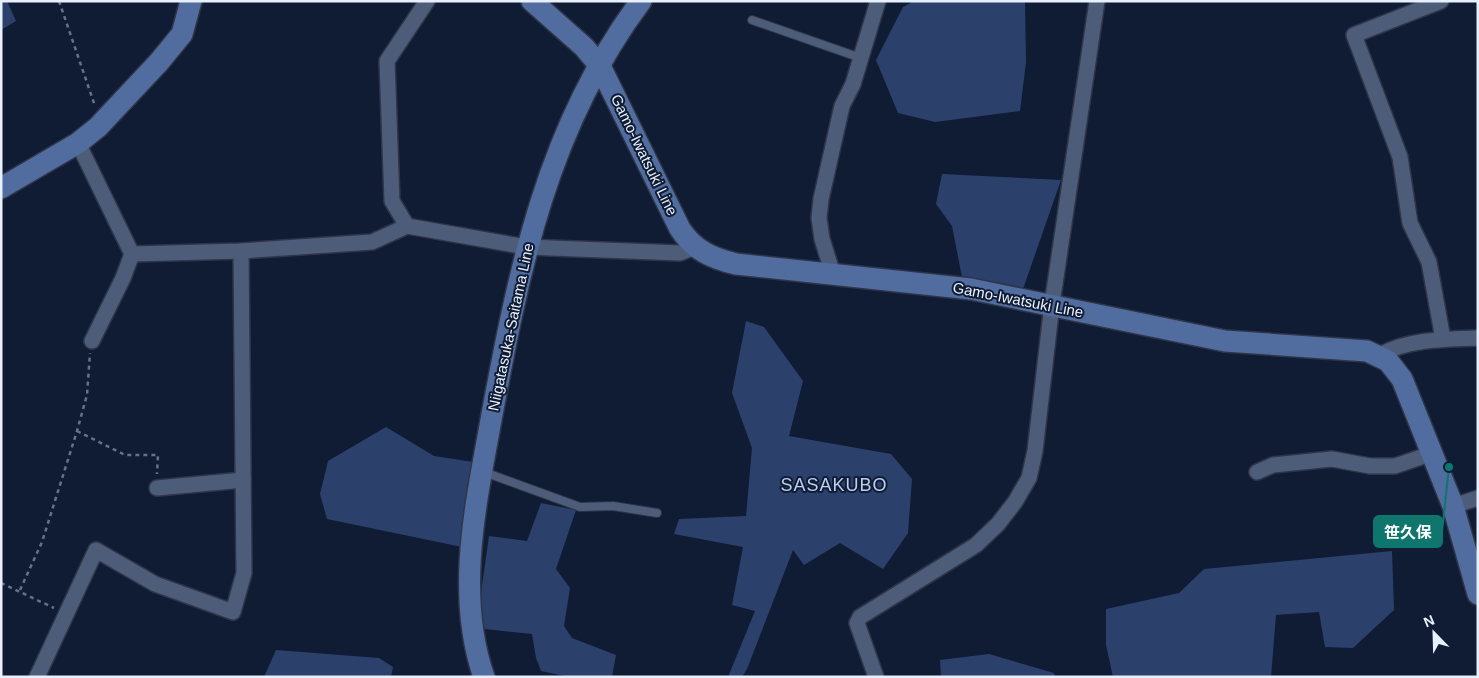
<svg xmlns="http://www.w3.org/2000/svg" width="1479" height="678" viewBox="0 0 1479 678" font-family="Helvetica,'Noto Sans JP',sans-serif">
  <rect width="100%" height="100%" fill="#0f1c34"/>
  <g fill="#2b416b">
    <path d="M 1,1 L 7,1 L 16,21 L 1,30 Z"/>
    <path d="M 914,1 L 1025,1 L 1026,62 L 1020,111 L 935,122 L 898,113 L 876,60 L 903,7 Z"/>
    <path d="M 942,174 L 1061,180 L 1023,289 L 962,277 L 952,226 L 936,204 Z"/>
    <path d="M 746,321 L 764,327 L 803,381 L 789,436 L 891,454 L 912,479 L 908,533 L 883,569 L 840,543 L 804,565 L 793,550 L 747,669 L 742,677 L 728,677 L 755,611 L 732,605 L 743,547 L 674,534 L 679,519 L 746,516 L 752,448 L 732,393 Z"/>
    <path d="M 386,427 L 434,456 L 480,463 L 462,547 L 327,519 L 320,494 L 328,461 Z"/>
    <path d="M 541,503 L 576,510 L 556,569 L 570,588 L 564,626 L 572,638 L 616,655 L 612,677 L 569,677 L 541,671 L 536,658 L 532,634 L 476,628 L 489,536 L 527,541 Z"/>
    <path d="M 1392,551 L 1394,610 L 1353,648 L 1325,647 L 1319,612 L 1276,615 L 1271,677 L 1113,677 L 1106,645 L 1106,609 L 1179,593 L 1204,569 Z"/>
    <path d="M 276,650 L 379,658 L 393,667 L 391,677 L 264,677 Z"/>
    <path d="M 989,654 L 1054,673 L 1055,677 L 941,677 L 940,660 Z"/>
  </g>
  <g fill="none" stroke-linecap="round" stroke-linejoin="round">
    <g stroke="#2f3548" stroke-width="10">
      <g id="lane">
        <path d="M 752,20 L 861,58"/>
        <path d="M 484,472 L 580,507 L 613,506 L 657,513"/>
      </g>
    </g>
    <g stroke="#2f3548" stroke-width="18">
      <g id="street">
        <path d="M 1441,1 L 1354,35 L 1400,157 L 1410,223 L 1429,262 L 1443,339"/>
        <path d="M 78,143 L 132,254 L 123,278 L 92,341"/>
        <path d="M 407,226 L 392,201 L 387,61 L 427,1"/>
        <path d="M 132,254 L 241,251 L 372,242 L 407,226 L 526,247 L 680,253 L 695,247"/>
        <path d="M 833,274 L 822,239 L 819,218 L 821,199 L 842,106 L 853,84 L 878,1"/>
        <path d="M 1380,355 C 1407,339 1447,339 1478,338"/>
        <path d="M 1257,472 L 1273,465 L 1332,459 L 1370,466 L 1395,466 L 1433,453"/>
        <path d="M 157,488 L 243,480"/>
        <path d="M 1453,506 L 1478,498"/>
        <path d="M 37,677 L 96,550 L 155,584 L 233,612 L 244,573 L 241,251"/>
        <path d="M 876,677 L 857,623 L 860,617 L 976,545 L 998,524 L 1015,502 L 1029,478 L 1035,451 L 1052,304 L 1097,1"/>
      </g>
    </g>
    <g stroke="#2f3548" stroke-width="24">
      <g id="secondary">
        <path d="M 532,1 L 584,47 L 600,66 L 680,229 C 694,250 711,258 736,264 L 971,289 L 1225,341 L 1367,351 L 1388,361 L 1402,379 L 1453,506 L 1478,594"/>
        <path d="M 1,188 L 78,143 L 98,127 L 159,62 L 182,34 L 191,1"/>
        <path d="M 484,677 C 455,594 476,503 491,420 C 519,269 547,127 641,1"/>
      </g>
    </g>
    <g stroke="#677286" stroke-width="2.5" stroke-dasharray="4 4" stroke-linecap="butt">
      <path d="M 59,1 L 95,106"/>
      <path d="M 77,431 L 125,455 L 158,455 L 157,474"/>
      <path d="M 1,583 L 54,608"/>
      <path d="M 20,590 L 42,542 L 77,431 L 87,395 L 90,353"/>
    </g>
    <use href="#lane" stroke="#4d5d79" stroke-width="8"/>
    <use href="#street" stroke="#4d5d79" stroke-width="15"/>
    <use href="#secondary" stroke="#516c9e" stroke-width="21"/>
  </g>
  <g text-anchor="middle" stroke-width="4" stroke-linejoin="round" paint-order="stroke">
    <g font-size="15" fill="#e8f0fe" stroke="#0f1c34">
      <text transform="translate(644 155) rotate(64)" y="5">Gamo-Iwatsuki Line</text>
      <text transform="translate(1018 300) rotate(11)" y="5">Gamo-Iwatsuki Line</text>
      <text transform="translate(511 327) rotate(-78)" y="5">Niigatasuka-Saitama Line</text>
    </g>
    <g font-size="18" letter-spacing="1" fill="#bccfef" stroke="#0f1c34">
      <text x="834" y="491">SASAKUBO</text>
    </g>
  </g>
  <path fill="none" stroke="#0f766e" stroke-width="2" d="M1449 467L1442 532"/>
  <circle fill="#0f766e" stroke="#0f1c34" stroke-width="2" cx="1449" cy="467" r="5"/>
  <rect fill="#0f766e" stroke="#0f766e" stroke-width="2" x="1374" y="516" width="68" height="31" rx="5"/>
  <g font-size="16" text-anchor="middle" font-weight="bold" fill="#fff">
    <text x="1408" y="538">笹久保</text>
  </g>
  <rect width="1479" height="678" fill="none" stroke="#e8f0fe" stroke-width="5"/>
  <g transform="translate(1434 633) rotate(337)" stroke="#0f1c34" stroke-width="4" paint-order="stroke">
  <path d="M0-4L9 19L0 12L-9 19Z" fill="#e8f0fe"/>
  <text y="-8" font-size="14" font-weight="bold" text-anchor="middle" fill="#e8f0fe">N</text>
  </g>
</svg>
